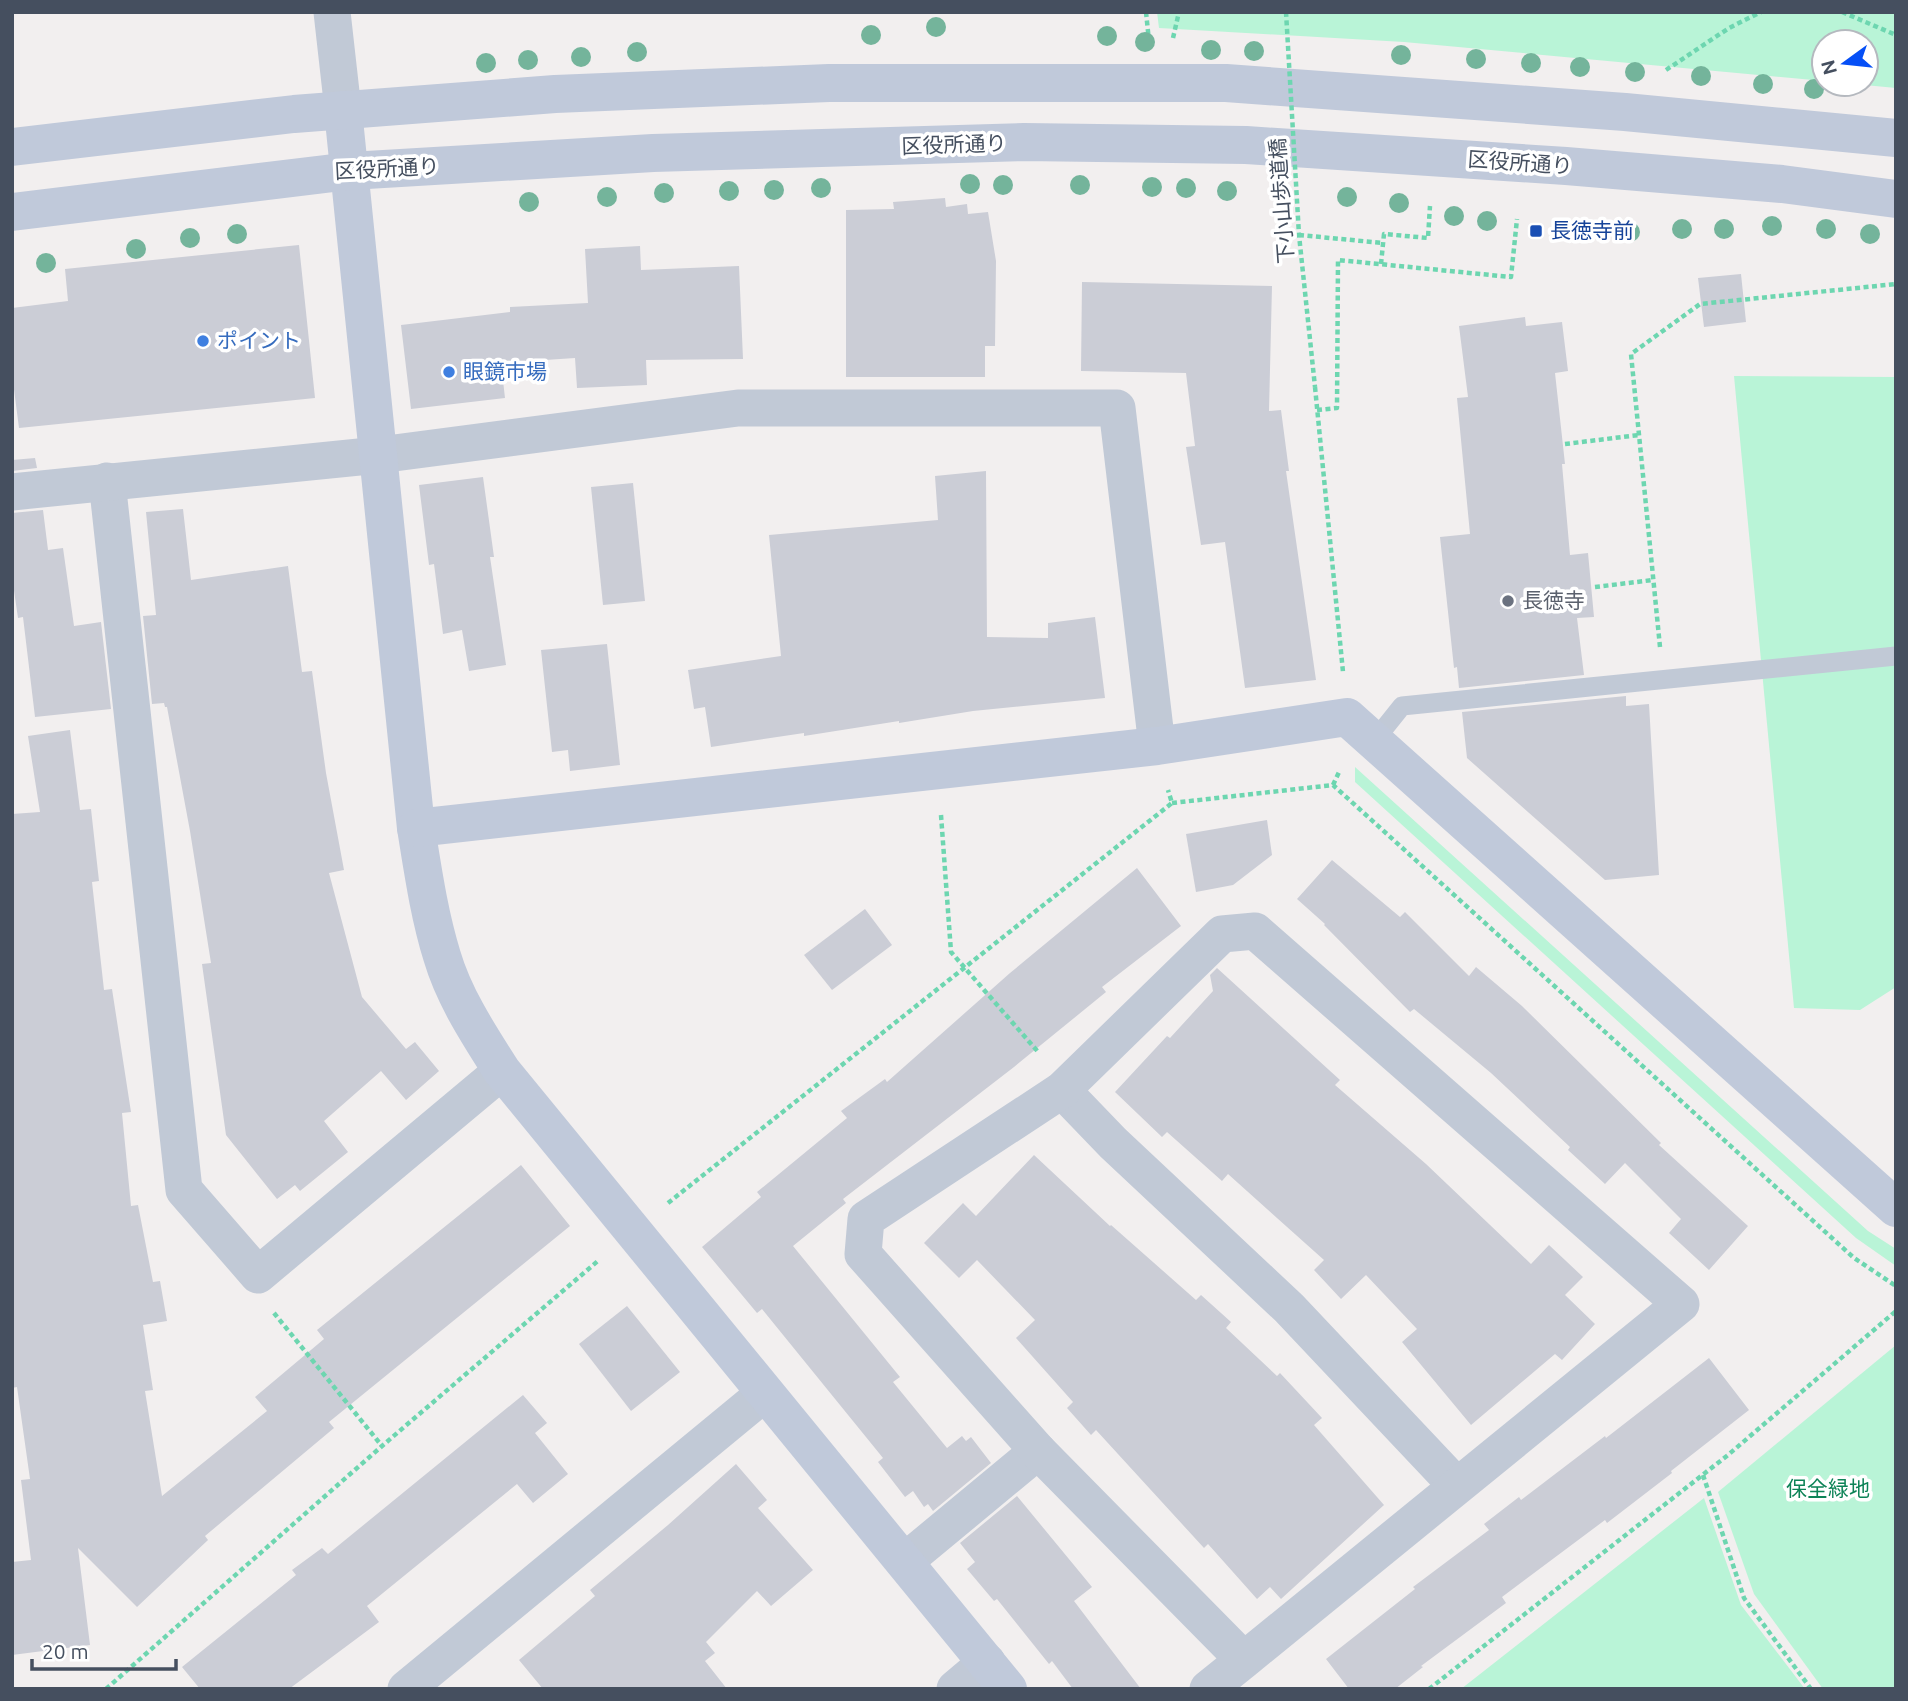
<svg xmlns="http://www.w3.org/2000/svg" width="1908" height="1701" viewBox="0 0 1908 1701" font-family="Ubuntu,'Noto Sans JP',sans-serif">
  <rect width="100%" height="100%" fill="#f2efef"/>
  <g fill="#b9f4d7">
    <path d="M 1157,12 L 1896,12 L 1896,88 L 1854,84 L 1866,84 L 1866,42 L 1824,42 L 1824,81 L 1404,42 L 1159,28 Z"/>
    <path d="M 1734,376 L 1896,377 L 1896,987 L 1860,1010 L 1794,1008 Z"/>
    <path d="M 1355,767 L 1868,1231 L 1896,1249 L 1896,1266 L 1856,1238 L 1355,782 Z"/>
    <path d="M 1896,1345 L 1896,1689 L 1823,1689 L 1754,1594 L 1718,1492 Z"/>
    <path d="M 1704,1498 L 1741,1605 L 1805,1689 L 1461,1689 Z"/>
  </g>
  <g fill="#cbcdd6">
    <path d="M 945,198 L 946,207 L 967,204 L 968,214 L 988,212 L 996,261 L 995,346 L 985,346 L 985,377 L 846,377 L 846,210 L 894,209 L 893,202 Z"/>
    <path d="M 299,245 L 315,398 L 19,428 L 12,374 L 12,308 L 68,301 L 65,269 Z"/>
    <path d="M 640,246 L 641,270 L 739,266 L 743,359 L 646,360 L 647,385 L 577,388 L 575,358 L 501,363 L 505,398 L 411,409 L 401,325 L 510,312 L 510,307 L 588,303 L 585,249 Z"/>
    <path d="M 1741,274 L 1746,322 L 1704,327 L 1698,278 Z"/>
    <path d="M 1082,282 L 1272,286 L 1269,411 L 1281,410 L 1289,471 L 1286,471 L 1316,680 L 1245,688 L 1225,542 L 1201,545 L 1186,447 L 1195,446 L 1186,373 L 1081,371 Z"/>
    <path d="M 1525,317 L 1526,326 L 1562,322 L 1568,371 L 1555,373 L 1565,464 L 1562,464 L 1570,555 L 1588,553 L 1594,617 L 1577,618 L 1584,675 L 1459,688 L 1457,667 L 1454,668 L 1440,537 L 1470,534 L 1457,398 L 1468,397 L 1459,326 Z"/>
    <path d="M 35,458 L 37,468 L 12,471 L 12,460 Z"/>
    <path d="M 986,471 L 987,637 L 1048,638 L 1048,623 L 1095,617 L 1105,698 L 973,711 L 899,723 L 899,721 L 804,736 L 804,733 L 711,747 L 705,707 L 694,709 L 688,670 L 781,656 L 769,535 L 938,520 L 935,476 Z"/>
    <path d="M 483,477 L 494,557 L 490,557 L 506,665 L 469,671 L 462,630 L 443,634 L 434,564 L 429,565 L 419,485 Z"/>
    <path d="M 633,483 L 645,601 L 603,605 L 591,487 Z"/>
    <path d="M 183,509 L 191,580 L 288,566 L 302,672 L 312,671 L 326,773 L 344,870 L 329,873 L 362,997 L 406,1049 L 415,1042 L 439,1071 L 406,1100 L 381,1071 L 324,1121 L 348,1152 L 300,1191 L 295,1185 L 277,1199 L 226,1135 L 202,964 L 211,963 L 190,831 L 167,707 L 165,707 L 164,703 L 152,704 L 143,616 L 156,615 L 146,512 Z"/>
    <path d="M 43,510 L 48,550 L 63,548 L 74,626 L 101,622 L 111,709 L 35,717 L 23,617 L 18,618 L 12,577 L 12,513 Z"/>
    <path d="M 607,644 L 620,765 L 570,771 L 568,750 L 552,752 L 541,650 Z"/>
    <path d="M 1626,696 L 1626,706 L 1649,704 L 1659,875 L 1605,880 L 1467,758 L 1462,712 Z"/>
    <path d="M 70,730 L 80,810 L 91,809 L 99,881 L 92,882 L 104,990 L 112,989 L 131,1112 L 122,1113 L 131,1206 L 138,1205 L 153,1282 L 160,1281 L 167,1321 L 143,1325 L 153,1390 L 145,1391 L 162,1496 L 267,1411 L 255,1397 L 324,1339 L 317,1330 L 521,1165 L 570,1226 L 329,1422 L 334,1428 L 205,1536 L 208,1540 L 137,1607 L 78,1548 L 90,1645 L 12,1655 L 12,1562 L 31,1560 L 21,1480 L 30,1479 L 17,1387 L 12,1388 L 12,814 L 40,812 L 28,736 Z"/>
    <path d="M 1267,820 L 1272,855 L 1233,885 L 1196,892 L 1186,834 Z"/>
    <path d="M 1332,860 L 1400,917 L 1405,912 L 1469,976 L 1476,967 L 1522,1006 L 1661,1143 L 1659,1145 L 1748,1226 L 1709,1270 L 1669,1233 L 1681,1219 L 1625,1163 L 1605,1184 L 1568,1150 L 1570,1147 L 1491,1073 L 1414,1009 L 1410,1012 L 1324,925 L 1325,924 L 1297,899 Z"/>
    <path d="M 1137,868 L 1181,926 L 1102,987 L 1106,992 L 1014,1067 L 843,1199 L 846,1203 L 793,1246 L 900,1377 L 893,1382 L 947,1448 L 962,1436 L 966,1441 L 971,1437 L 991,1463 L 933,1511 L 928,1504 L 924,1507 L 913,1491 L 905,1497 L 878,1462 L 883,1458 L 762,1309 L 757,1313 L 702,1247 L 761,1197 L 757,1192 L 847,1118 L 841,1111 L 885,1079 L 887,1082 L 1010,973 Z"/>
    <path d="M 865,909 L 892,945 L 832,990 L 804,955 Z"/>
    <path d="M 1217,968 L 1340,1080 L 1335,1085 L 1426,1164 L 1531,1264 L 1549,1245 L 1583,1277 L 1565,1295 L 1595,1324 L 1562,1360 L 1555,1354 L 1471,1425 L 1402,1342 L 1417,1329 L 1366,1275 L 1341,1299 L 1314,1270 L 1324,1260 L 1228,1174 L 1222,1181 L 1167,1132 L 1162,1137 L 1115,1092 L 1167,1036 L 1170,1038 L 1213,991 L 1210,975 Z"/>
    <path d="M 1034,1155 L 1110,1226 L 1111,1225 L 1196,1300 L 1201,1295 L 1231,1322 L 1226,1328 L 1277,1376 L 1280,1373 L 1322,1418 L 1314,1425 L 1384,1505 L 1281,1599 L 1270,1587 L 1257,1599 L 1208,1544 L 1204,1548 L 1096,1430 L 1091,1435 L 1067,1408 L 1073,1402 L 1016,1338 L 1035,1320 L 977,1260 L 959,1278 L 924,1243 L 963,1203 L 976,1216 Z"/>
    <path d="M 627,1306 L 680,1372 L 631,1411 L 579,1344 Z"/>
    <path d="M 1709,1358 L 1749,1410 L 1671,1471 L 1672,1473 L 1607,1523 L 1605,1520 L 1502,1597 L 1506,1603 L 1421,1666 L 1423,1667 L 1395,1689 L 1349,1689 L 1326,1659 L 1415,1589 L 1413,1587 L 1489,1530 L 1484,1524 L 1519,1497 L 1521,1500 L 1605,1436 L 1606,1438 Z"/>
    <path d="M 523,1395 L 547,1423 L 535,1433 L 568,1474 L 533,1503 L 517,1484 L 367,1606 L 379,1622 L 289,1689 L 200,1689 L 182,1667 L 296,1575 L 292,1570 L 322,1548 L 328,1554 Z"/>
    <path d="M 736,1464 L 767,1500 L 758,1508 L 813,1570 L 771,1606 L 757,1591 L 706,1642 L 715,1653 L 705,1661 L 727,1689 L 543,1689 L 519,1660 L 595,1596 L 590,1590 L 668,1525 Z"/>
    <path d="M 1017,1496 L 1092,1587 L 1074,1601 L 1141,1689 L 1073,1689 L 1052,1661 L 1049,1664 L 997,1599 L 994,1601 L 967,1569 L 975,1562 L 960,1543 Z"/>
  </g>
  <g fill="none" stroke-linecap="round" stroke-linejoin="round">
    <g stroke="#6dd6b0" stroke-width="4.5" stroke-dasharray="5 3.5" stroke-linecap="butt">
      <path d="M 1146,12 L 1149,41"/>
      <path d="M 1842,12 L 1896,35"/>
      <path d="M 1173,38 L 1179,12"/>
      <path d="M 1666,70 L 1729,28 L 1761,12"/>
      <path d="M 1299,235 L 1383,243"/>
      <path d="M 1381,264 L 1384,234 L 1428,238 L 1430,206"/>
      <path d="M 1315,387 L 1343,672"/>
      <path d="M 1317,410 L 1337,408 L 1338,260 L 1511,277 L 1517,219"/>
      <path d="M 1565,444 L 1639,435"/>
      <path d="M 1595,587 L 1653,580"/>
      <path d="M 1660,647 L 1631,354 L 1700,304 L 1896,284"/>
      <path d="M 1333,785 L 1340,770"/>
      <path d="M 1172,803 L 1333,785 L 1854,1258 L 1896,1286"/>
      <path d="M 941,815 L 951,952 L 1039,1053"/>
      <path d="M 668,1203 L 1172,803 L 1168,790"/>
      <path d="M 274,1313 L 382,1446"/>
      <path d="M 1703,1475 L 1744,1598 L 1811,1689"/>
      <path d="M 106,1689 L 382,1446 L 599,1260"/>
      <path d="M 1429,1689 L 1728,1455 L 1896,1311"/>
    </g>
    <path stroke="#c1c9d6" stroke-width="19" d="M 1374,741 L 1402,706 L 1896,656"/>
    <g stroke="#c1c9d6" stroke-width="37">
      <path d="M 332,12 L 343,110"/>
      <path d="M 107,481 L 184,1190 L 258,1275 L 502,1071"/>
      <path d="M 12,492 L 379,455 L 738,408 L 1117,408 L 1157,746"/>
      <path d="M 1062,1090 L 1113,1143 L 1289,1308 L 1456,1485"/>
      <path d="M 904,1562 L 1038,1451"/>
      <path d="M 406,1689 L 765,1393"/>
      <path d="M 955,1689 L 987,1662"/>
      <path d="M 1208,1689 L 1244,1660 L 1681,1304 L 1255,931 L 1222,934 L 1062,1090 L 866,1219 L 863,1254 L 1038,1451 L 1244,1660"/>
    </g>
    <g stroke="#c0c9da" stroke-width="38">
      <path d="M 343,110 L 416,828 C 423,871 429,914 442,956 C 454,997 479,1035 502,1071 L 1008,1689"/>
      <path d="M 12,147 L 294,114 L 555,94 L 829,83 L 1226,83 L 1625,112 L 1896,138"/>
      <path d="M 12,212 L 350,171 L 653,153 L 1024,142 L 1246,145 L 1566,166 L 1782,184 L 1896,199"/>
      <path d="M 416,828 L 1157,746 L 1347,717 L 1896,1208"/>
    </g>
    <path stroke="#6dd6b0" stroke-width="4.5" stroke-dasharray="5 3.5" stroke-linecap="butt" d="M 1286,12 L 1299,235 L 1315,387"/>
  </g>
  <g fill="#74b49b">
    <circle cx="936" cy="27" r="10"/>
    <circle cx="871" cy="35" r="10"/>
    <circle cx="1107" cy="36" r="10"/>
    <circle cx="1145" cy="42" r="10"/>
    <circle cx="1211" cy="50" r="10"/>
    <circle cx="1254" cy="51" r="10"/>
    <circle cx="637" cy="52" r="10"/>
    <circle cx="1401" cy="55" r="10"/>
    <circle cx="581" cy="57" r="10"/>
    <circle cx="1476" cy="59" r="10"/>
    <circle cx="528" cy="60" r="10"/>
    <circle cx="486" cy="63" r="10"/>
    <circle cx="1531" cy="63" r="10"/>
    <circle cx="1580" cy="67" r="10"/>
    <circle cx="1635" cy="72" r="10"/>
    <circle cx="1701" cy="76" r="10"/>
    <circle cx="1763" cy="84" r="10"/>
    <circle cx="1814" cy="89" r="10"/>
    <circle cx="970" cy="184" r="10"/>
    <circle cx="1003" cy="185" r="10"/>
    <circle cx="1080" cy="185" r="10"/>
    <circle cx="1152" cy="187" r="10"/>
    <circle cx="821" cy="188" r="10"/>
    <circle cx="1186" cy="188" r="10"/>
    <circle cx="774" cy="190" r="10"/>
    <circle cx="729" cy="191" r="10"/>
    <circle cx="1227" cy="191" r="10"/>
    <circle cx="664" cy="193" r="10"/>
    <circle cx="607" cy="197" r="10"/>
    <circle cx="1347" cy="197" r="10"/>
    <circle cx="529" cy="202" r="10"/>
    <circle cx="1399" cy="203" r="10"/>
    <circle cx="1454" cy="216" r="10"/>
    <circle cx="1487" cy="221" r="10"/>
    <circle cx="1772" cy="226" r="10"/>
    <circle cx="1682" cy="229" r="10"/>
    <circle cx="1724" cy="229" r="10"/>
    <circle cx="1826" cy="229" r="10"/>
    <circle cx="1630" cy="232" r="10"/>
    <circle cx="237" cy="234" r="10"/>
    <circle cx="1870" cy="234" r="10"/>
    <circle cx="190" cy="238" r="10"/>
    <circle cx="136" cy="249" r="10"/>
    <circle cx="46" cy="263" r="10"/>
  </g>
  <rect fill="#1a4fb4" stroke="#fff" stroke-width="2.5" x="1529" y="224" width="14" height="14" rx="3.5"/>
  <g fill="#3f7fe0" stroke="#fff" stroke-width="2.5">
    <circle cx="203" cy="341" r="7"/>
    <circle cx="449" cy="372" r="7"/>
  </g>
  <circle fill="#6b7280" stroke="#fff" stroke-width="2.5" cx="1508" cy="601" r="7"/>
  <g text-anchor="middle" stroke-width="7" stroke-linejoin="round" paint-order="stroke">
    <g font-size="21" fill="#454f5f" stroke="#fff">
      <text transform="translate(954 145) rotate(-2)" y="7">区役所通り</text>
      <text transform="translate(1520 163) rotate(4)" y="7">区役所通り</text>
      <text transform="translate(387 169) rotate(-3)" y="7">区役所通り</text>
      <text transform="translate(1282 201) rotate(-94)" y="7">下小山歩道橋</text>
    </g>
    <g font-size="21" fill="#164399" stroke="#fff" text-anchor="start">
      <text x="1550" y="238">長徳寺前</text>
    </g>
    <g font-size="21" fill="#366cbe" stroke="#fff" text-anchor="start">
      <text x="217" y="348">ポイント</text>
      <text x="463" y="379">眼鏡市場</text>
    </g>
    <g font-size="21" fill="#5b616d" stroke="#fff" text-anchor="start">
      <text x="1522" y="608">長徳寺</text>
    </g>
    <g font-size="21" fill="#0d8357" stroke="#fff">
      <text x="1828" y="1496">保全緑地</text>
    </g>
  </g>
  <rect width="1908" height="1701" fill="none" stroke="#454f5f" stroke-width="28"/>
  <g transform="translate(1845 63) rotate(255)"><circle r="33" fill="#ffffff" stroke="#b5b9bf" stroke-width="2"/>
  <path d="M0-5L12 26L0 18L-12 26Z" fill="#054ff6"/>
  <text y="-10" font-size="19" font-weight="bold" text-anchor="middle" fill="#454f5f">N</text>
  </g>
  <path d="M32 1659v10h144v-10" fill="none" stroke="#454f5f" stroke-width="3.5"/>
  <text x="42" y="1659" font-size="21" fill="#454f5f" stroke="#ffffff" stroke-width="5" paint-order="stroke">20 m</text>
</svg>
